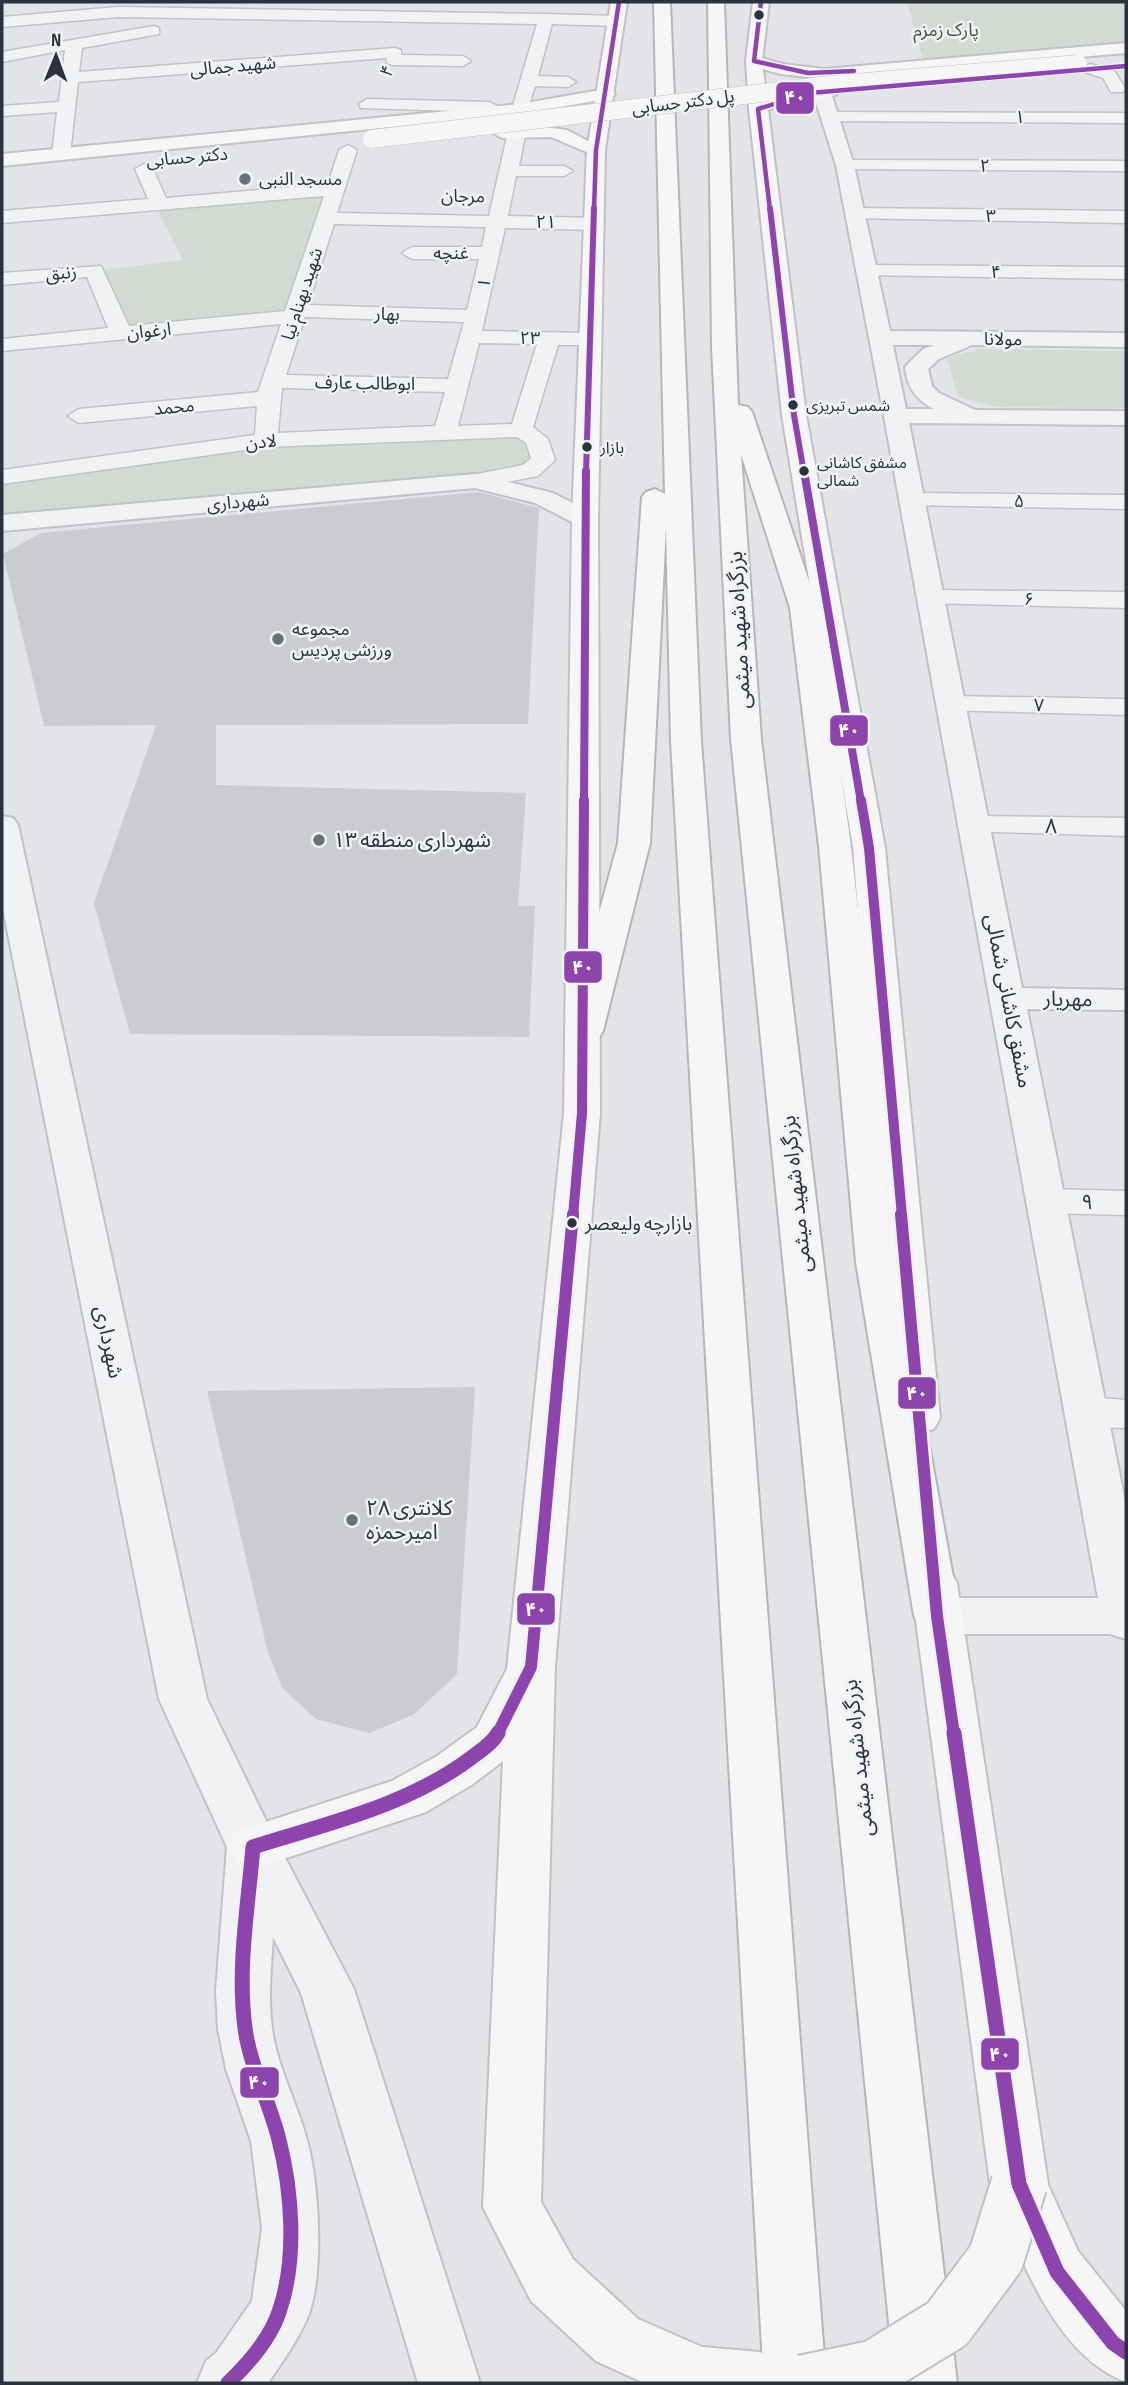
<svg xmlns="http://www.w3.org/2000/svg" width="1128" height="2385" viewBox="0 0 1128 2385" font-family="'Sofia Sans Condensed','Noto Sans Arabic',sans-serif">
  <rect width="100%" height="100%" fill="#e2e4e7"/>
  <g fill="#d3dad3">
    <path d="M 907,2 L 1126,2 L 1126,44 L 923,59 Z"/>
    <path d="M 324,194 L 287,313 L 130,329 L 104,270 L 183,260 L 156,207 Z"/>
    <path d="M 979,349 L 1126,351 L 1126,408 L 997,407 L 958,397 L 947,358 Z"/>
    <path d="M 511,434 L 530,441 L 538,458 L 524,469 L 2,514 L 2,484 L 267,447 Z"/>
  </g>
  <g fill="#cacccf">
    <path d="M 479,492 L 539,508 L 528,724 L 216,725 L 216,785 L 526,793 L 518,906 L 535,906 L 529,1037 L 130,1034 L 94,903 L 156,725 L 44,726 L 3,554 L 41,533 Z"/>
    <path d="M 475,1387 L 457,1674 L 413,1715 L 369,1733 L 316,1719 L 282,1688 L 267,1649 L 207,1391 Z"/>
  </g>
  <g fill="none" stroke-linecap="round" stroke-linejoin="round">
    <g stroke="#c0c2c5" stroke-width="3">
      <g id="minor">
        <path d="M 118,7 L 546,14 L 617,16 L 625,21 L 617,26 L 552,24 L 538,76 L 568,77 L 576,82 L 568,87 L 535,86 L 528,109 L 520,114 L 512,109 L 537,24 L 118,17 L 2,27 L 2,17 Z"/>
        <path d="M 154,26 L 159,28 L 159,34 L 82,48 L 79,72 L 395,48 L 401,50 L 401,55 L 463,56 L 471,61 L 463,66 L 393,65 L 387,63 L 386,58 L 78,82 L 70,154 L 61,159 L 52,154 L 57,112 L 2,116 L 2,106 L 59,102 L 65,50 L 2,62 L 2,52 Z"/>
        <path d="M 1091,64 L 1115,72 L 1125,88 L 1123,92 L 1111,92 L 1103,78 L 1085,72 L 1085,66 Z"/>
        <path d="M 367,99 L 490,102 L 498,107 L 490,112 L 361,108 L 359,104 Z"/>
        <path d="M 830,112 L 1126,113 L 1126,123 L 824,121 L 821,117 L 824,113 Z"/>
        <path d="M 517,127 L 526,132 L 519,166 L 564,166 L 573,171 L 564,176 L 516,176 L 508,216 L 594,218 L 604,224 L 594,230 L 505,228 L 482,331 L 590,333 L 601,339 L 590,345 L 558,345 L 533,427 L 548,439 L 555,460 L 538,476 L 475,488 L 467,486 L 463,481 L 467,476 L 523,465 L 531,458 L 526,443 L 517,437 L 266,447 L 2,484 L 2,470 L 255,435 L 257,406 L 79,423 L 68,416 L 79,409 L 258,392 L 281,324 L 2,351 L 2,339 L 108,328 L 87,277 L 2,285 L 2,273 L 101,266 L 129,326 L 285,311 L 324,196 L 2,223 L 2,211 L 148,199 L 135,169 L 144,164 L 153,169 L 166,198 L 328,184 L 339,150 L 348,145 L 357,150 L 337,213 L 489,216 L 508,132 ZM 334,224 L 486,227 L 482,247 L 412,247 L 402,253 L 412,259 L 479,259 L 467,310 L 308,305 ZM 305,317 L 464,322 L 448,379 L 286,375 ZM 479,343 L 537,344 L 512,424 L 458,426 ZM 282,388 L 445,392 L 435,426 L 278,433 Z"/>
        <path d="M 845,160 L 1126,161 L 1126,171 L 839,169 L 836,165 Z"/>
        <path d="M 855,208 L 1126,211 L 1126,223 L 848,218 L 846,214 Z"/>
        <path d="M 867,265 L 1126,267 L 1126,279 L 860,275 L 857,271 L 860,267 Z"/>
        <path d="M 912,493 L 1126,495 L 1126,509 L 903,505 L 900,500 L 903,495 Z"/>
        <path d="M 931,590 L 1126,592 L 1126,608 L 922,603 L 918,598 L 922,593 Z"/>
        <path d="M 952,696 L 1126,699 L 1126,715 L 942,710 L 938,704 L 942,698 Z"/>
        <path d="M 975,816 L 1126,818 L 1126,836 L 964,831 L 960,825 L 964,819 Z"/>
        <path d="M 1047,1189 L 1126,1191 L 1126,1215 L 1047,1213 L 1034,1209 L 1029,1201 L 1034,1193 Z"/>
        <path d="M 1087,1397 L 1126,1400 L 1126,1428 L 1087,1427 L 1073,1422 L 1067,1412 L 1073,1402 Z"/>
      </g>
    </g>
    <g stroke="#c0c2c5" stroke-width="4">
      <g id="tertiary">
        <path d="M 823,91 L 832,96 L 854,165 L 890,331 L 1126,333 L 1126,347 L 972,345 L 939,359 L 928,369 L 932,386 L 939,393 L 975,410 L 1126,411 L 1126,425 L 909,423 L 1022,988 L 1126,990 L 1126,1010 L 1027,1009 L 1126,1506 L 1126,1639 L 1110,1634 L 937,1634 L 921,1629 L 914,1616 L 921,1603 L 937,1598 L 1098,1598 L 884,416 L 836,165 L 814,96 ZM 893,345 L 935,345 L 923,349 L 905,367 C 907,387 916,400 934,409 L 906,409 Z"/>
        <path d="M 475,474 L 553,493 L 594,514 L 598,519 L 594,524 L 576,524 L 535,503 L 475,488 L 2,531 L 2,515 Z"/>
        <path d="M 2,816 L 13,818 L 18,825 L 207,1699 L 272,1833 L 354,1989 L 480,2383 L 418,2383 L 301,1993 L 273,1937 C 271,1968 268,1998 272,2028 C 277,2067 297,2102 307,2140 C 319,2184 324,2271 309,2314 C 299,2339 283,2361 268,2383 L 197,2383 L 206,2361 L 216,2353 L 252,2301 L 262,2228 L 251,2141 L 226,2069 L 218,2029 L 216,1991 L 227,1847 L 159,1699 L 2,903 Z"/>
      </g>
    </g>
    <g stroke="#c0c2c5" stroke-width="4">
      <g id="secondary">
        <path d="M 1126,43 L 1126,53 L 824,79 L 781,74 L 748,65 L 746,61 L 754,56 L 783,64 L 824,69 Z"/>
        <path d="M 830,86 L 836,87 L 839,91 L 836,95 L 784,104 L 758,114 L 749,109 L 774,96 Z"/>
        <path d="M 606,89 L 612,90 L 615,94 L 612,98 L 520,114 L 2,166 L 2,154 L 520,104 Z"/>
        <path d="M 530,125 L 567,130 L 605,150 L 596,156 L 551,137 L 502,138 L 493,133 L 502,128 Z"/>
        <path d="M 1019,2156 L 1039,2165 L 1078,2251 L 1126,2311 L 1126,2382 C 1053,2355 1018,2251 990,2184 L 999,2165 Z"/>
      </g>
    </g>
    <g stroke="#bfc1c4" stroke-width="4">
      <g id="primary">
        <path d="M 611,2 L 627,2 L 605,150 L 598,519 L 600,1113 L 555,1667 L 541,2202 L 573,2259 L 638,2319 L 702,2347 L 760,2352 L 782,2361 L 791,2383 L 644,2383 L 596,2361 L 531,2301 L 483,2207 L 503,1761 L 473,1784 L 426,1812 L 253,1869 L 235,1862 L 227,1847 L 235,1832 L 392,1781 L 437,1756 L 477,1727 L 507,1669 L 564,1113 L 572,519 L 587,150 Z"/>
        <path d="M 753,2 L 769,2 L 762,61 L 806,415 L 885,848 L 940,1418 L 934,1429 L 919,1433 L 904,1429 L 898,1418 L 853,848 L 782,415 L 749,109 L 746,61 Z"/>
        <path d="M 934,1565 L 950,1571 L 957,1583 L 1048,2184 L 1039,2203 L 1019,2212 L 999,2203 L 990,2184 L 911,1583 L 918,1571 Z"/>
      </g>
    </g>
    <g stroke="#b4b7ba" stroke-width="4">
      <g id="trunk">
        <path d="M 654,2 L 670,2 L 701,741 L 826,2383 L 764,2383 L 671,741 L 666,526 L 650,843 L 603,1031 L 598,1039 L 585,1042 L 572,1039 L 567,1031 L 618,843 L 642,497 L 646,492 L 655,489 L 665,494 Z"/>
        <path d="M 708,2 L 724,2 L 738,405 L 748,407 L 752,412 L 818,608 L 851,846 L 896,1262 L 960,1616 L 953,1629 L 937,1634 L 921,1629 L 914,1616 L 856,1262 L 819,846 L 790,608 L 741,454 L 761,739 L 957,2383 L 895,2383 L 731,739 L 712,347 Z"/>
      </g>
    </g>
    <use href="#minor" fill="#f1f2f4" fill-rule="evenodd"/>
    <use href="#tertiary" fill="#f1f2f4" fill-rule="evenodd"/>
    <use href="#secondary" fill="#f6f6f6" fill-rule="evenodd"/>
    <use href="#primary" fill="#f6f6f6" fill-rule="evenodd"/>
    <use href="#trunk" fill="#f6f6f6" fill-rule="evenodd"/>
    <g stroke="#c0c2c5" stroke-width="19" stroke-linecap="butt">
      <path id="secondary-bridge" d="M 372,139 L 830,85 L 1078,64"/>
    </g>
    <g stroke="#bfc1c4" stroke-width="59" stroke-linecap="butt">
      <path id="primary-bridge" d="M 803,2383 L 875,2368 L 947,2324 L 996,2258 L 1019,2184"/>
    </g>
    <use href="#secondary-bridge" stroke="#f6f6f6" stroke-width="18"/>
    <use href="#primary-bridge" stroke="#f6f6f6" stroke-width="55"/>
    <g stroke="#f0f2f6" stroke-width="7">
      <g id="bus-1-far5">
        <path d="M 761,2 L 754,61 L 808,73 L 854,71"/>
        <path d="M 594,210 L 596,150 L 619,2"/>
        <path d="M 770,210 L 758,109 L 810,93 L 1126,66"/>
      </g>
    </g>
    <g stroke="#f0f2f6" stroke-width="9">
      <g id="bus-1-far4">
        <path d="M 770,208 L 794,415 L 804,473"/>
        <path d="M 586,473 L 594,208"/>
      </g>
    </g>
    <g stroke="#f0f2f6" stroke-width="11">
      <g id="bus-1-far3">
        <path d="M 804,471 L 861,802"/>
        <path d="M 584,802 L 586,471"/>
      </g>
    </g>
    <g stroke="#f0f2f6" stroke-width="14">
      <g id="bus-1-far2">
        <path d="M 861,800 L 869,848 L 902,1216"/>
        <path d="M 573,1216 L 582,1113 L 584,800"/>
      </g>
    </g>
    <g stroke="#f0f2f6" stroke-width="18">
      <g id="bus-1-far1">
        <path d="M 901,1214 L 937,1616 L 954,1735"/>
        <path d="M 497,1735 L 531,1667 L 573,1214"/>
      </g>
    </g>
    <g stroke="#f0f2f6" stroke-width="20">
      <g id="bus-1">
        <path d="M 954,1733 L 1019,2184 L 1057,2272 L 1113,2343 L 1126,2352"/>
        <path d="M 228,2383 C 248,2364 272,2336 280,2309 C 297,2258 292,2191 279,2140 C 270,2102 250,2067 245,2028 C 237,1968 248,1907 253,1847 C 328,1823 407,1806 471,1758 C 481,1750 492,1744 498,1733"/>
      </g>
    </g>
    <use href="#bus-1-far5" stroke="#8e44ad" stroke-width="4.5"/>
    <use href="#bus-1-far4" stroke="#8e44ad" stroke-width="6"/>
    <use href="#bus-1-far3" stroke="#8e44ad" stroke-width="8"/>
    <use href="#bus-1-far2" stroke="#8e44ad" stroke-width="10"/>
    <use href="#bus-1-far1" stroke="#8e44ad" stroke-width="12"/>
    <use href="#bus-1" stroke="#8e44ad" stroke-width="15"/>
  </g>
  <g fill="#2a323e" stroke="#f0f2f6" stroke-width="2.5">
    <circle cx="759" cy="15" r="6"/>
    <circle cx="793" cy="405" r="6"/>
    <circle cx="587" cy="447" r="6"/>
    <circle cx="804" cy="471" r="6"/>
    <circle cx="572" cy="1223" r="6"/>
  </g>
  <g fill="#6a7079" stroke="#f0f2f6" stroke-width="2.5">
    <circle cx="245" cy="179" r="7"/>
    <circle cx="278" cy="639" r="7"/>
    <circle cx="319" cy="840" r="7"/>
    <circle cx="352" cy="1520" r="7"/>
  </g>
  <g text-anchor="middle" stroke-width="5" stroke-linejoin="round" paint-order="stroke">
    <g font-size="16" fill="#2a323e" stroke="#f0f2f6" text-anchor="start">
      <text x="806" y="411">شمس تبریزی</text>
      <text x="600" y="453">بازار</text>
      <text x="817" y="468">مشفق کاشانی<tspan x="817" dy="18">شمالی</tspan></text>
    </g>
    <g font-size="18" fill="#3f5939" stroke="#f0f2f6">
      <text x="946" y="36">پارک زمزم</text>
    </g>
    <g font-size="18" fill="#2a323e" stroke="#f0f2f6">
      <text transform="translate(233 66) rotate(-5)" y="6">شهید جمالی</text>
      <text transform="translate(387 71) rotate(-63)" y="6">۴</text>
      <text transform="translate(683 102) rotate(-7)" y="6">پل دکتر حسابی</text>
      <text x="1020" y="123">۱</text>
      <text transform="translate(187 157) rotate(-5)" y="6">دکتر حسابی</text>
      <text x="985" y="172">۲</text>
      <text transform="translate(463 196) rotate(1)" y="6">مرجان</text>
      <text x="991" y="222">۳</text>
      <text transform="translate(546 222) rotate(2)" y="6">۲۱</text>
      <text x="451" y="259">غنچه</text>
      <text x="996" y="278">۴</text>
      <text transform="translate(61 273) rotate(-6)" y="6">زنبق</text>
      <text transform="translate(484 283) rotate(-77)" y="6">۱</text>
      <text transform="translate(302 294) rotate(-72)" y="6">شهید بهنام نیا</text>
      <text transform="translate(387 314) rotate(2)" y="6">بهار</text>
      <text transform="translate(149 331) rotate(-6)" y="6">ارغوان</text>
      <text transform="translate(530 338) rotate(1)" y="6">۲۳</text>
      <text transform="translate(1003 339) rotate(1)" y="6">مولانا</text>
      <text transform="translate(365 383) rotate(1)" y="6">ابوطالب عارف</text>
      <text transform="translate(174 407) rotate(-5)" y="6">محمد</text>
      <text transform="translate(261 442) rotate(-6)" y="6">لادن</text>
      <text transform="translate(1019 501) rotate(1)" y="6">۵</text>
      <text transform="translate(238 502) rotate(-5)" y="6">شهرداری</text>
      <text transform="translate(1029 599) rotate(1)" y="6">۶</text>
      <text transform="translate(1039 705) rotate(1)" y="6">۷</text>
    </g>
    <g font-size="18" fill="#2a323e" stroke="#f0f2f6" text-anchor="start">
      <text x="259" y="185">مسجد النبی</text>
      <text x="292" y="635">مجموعه<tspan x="292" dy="21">ورزشی پردیس</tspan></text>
    </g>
    <g font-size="19" fill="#2a323e" stroke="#f0f2f6" text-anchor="start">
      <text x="585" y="1230">بازارچه ولیعصر</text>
    </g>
    <g font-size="21" fill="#2a323e" stroke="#f0f2f6">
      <text transform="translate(739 630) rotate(-93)" y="7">بزرگراه شهید میثمی</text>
      <text transform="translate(1051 826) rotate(1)" y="7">۸</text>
      <text transform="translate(1068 999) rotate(1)" y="7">مهریار</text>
      <text transform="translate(1009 1001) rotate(79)" y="7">مشفق کاشانی شمالی</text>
      <text transform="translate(796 1194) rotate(-96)" y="7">بزرگراه شهید میثمی</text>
      <text transform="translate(1087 1202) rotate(1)" y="7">۹</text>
      <text transform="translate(109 1342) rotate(78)" y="7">شهرداری</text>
      <text transform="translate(858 1758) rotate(-96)" y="7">بزرگراه شهید میثمی</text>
    </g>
    <g font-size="21" fill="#2a323e" stroke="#f0f2f6" text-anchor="start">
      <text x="333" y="847">شهرداری منطقه ۱۳</text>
      <text x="366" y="1515">کلانتری ۲۸<tspan x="366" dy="24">امیرحمزه</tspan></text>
    </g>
  </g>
  <g stroke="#f0f2f6" stroke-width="2.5">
    <rect x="775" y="81" width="40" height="34" rx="7" fill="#8e44ad"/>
    <rect x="829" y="714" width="40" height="33" rx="7" fill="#8e44ad"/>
    <rect x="563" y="950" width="40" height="34" rx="7" fill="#8e44ad"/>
    <rect x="897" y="1376" width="40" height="34" rx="7" fill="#8e44ad"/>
    <rect x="516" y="1592" width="40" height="34" rx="7" fill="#8e44ad"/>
    <rect x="980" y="2037" width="40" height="34" rx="7" fill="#8e44ad"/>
    <rect x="239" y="2066" width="41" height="33" rx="7" fill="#8e44ad"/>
  </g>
  <g font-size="19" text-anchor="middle" font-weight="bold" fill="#fff">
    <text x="795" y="104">۴۰</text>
    <text x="849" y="737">۴۰</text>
    <text x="583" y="974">۴۰</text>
    <text x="917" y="1400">۴۰</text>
    <text x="536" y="1616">۴۰</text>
    <text x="1000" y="2061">۴۰</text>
    <text x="259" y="2089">۴۰</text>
  </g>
  <rect width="1128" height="2385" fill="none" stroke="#2a323e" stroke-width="7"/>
  <g transform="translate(56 56) rotate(1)" stroke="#f0f2f6" stroke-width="5" paint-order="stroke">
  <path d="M0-5L12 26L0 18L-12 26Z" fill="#2a323e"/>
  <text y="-10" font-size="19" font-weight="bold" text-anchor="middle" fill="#2a323e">N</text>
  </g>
</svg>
